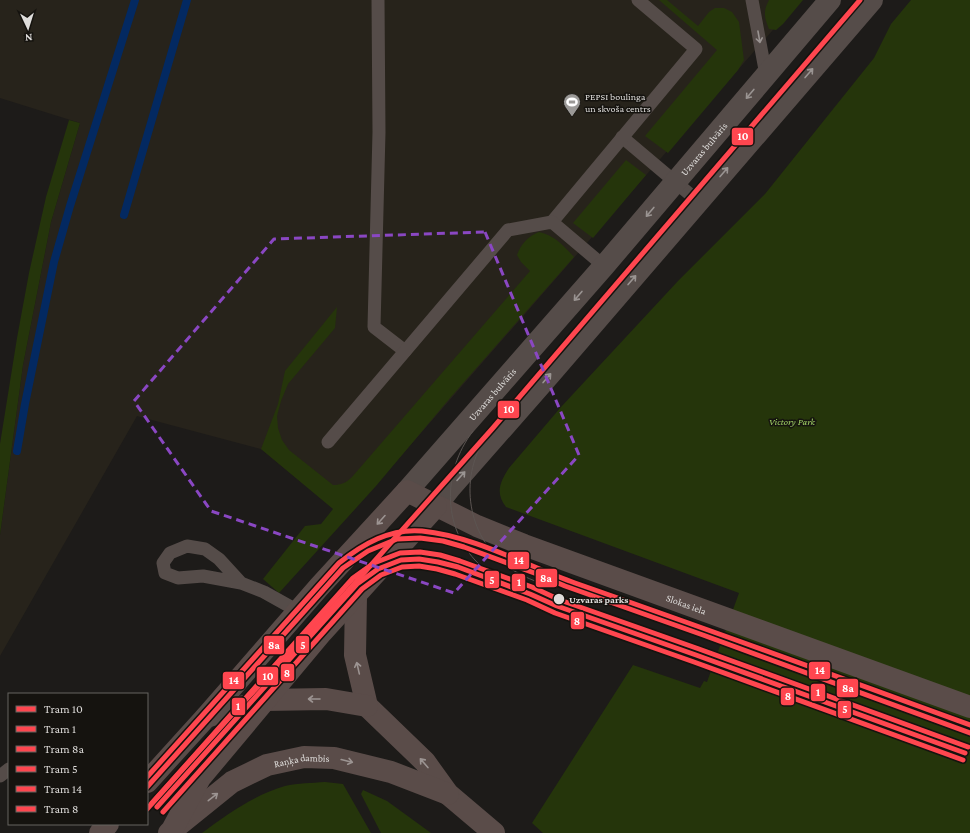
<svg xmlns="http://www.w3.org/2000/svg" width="970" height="833" viewBox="0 0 970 833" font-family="'Crimson Pro',serif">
  <rect width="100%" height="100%" fill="#1d1b19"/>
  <path fill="#27231b" d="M 0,0 L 799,0 L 346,519 L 261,449 L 137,416 L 0,656 L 0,535 L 23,365 L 51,222 L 80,123 L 0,98 Z"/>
  <g fill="#25350b">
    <path d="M 659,0 L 667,0 L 698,26 L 709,12 L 715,8 L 724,8 L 732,12 L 739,22 L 744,60 L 738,70 L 668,153 L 645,136 L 717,50 Z"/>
    <path d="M 769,0 L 803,0 L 783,24 L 776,30 L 769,29 C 764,17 763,11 769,0 Z"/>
    <path d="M 911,0 L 970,0 L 970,833 L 543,833 L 532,823 L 633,665 L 700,688 L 704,681 L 707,682 L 739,593 L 506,507 C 495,493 500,482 509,468 L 561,407 L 678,281 L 765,194 L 874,58 L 891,24 Z"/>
    <path d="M 69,120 L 80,123 L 51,222 L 23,365 L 0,535 L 0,444 L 17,338 L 29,273 L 46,197 Z"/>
    <path d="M 626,160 L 646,175 L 593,238 L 573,223 Z"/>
    <path d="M 539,232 C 554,235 564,246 574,257 L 450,398 L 376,486 L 279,593 L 263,579 L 305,526 L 321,524 L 333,509 L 261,449 L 278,404 L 285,371 L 337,307 L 335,328 L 288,384 L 281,401 L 277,416 L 278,428 L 282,440 L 289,450 L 333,485 C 341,485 346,483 352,477 L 530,271 L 521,262 L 517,255 C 521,244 528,236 539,232 Z"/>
    <path d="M 325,782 L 343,784 L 371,833 L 202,833 C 226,815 256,794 285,786 C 298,783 312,783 325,782 Z"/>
    <path d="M 363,790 L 387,801 L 431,833 L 381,833 L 361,794 Z"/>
  </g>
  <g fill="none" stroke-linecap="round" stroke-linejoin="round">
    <g stroke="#032961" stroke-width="8">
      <path d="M 124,215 L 187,0"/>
      <path d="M 17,451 L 25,404 L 54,262 L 70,206 L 135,0"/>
    </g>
    <g stroke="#554c49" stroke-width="13">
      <path d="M 378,0 L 379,132 L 374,327 L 405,351"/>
      <path d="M 752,0 L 766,75"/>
      <path d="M 622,137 L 699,202"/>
      <path d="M 552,222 L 696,49 L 638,0"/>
      <path d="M 328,442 L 508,230 L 552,222 L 604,266"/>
      <path d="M 241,583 L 219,559 L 205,549 L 187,546 L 170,553 L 163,563 L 165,573 L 178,578 L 203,576 L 241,583 L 264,592 L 298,611"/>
      <path d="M 0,776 L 9,769"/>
    </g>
    <g stroke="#554c49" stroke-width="22">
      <path id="s1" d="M 407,491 L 604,266 L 830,0"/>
      <path d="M 436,506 L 450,488 L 551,373 L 872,0"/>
    </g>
    <g stroke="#5a4c49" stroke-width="22">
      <path d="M 356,596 L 355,655 L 367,706 L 425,762 L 448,794 L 494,833"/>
      <path d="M 206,717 L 265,700 L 326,699 L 367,706"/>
      <path id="s2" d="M 147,782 L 206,717 L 319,587 L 407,491 L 477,526 L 524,545 L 970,707"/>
      <path id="s3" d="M 180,824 L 232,782 L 267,765 L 304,757 L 334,758 L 391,772 L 448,794"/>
      <path d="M 100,833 L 108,824"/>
      <path d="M 169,833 L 172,830 L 200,778 L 322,632 L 436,506"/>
    </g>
    <g stroke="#5c5552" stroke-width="1">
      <path d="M 492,429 C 461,465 463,522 496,556 C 507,568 520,575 535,581"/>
      <path d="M 473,431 C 441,473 442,531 482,567 C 493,577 506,583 519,589"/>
    </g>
    <g stroke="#15130f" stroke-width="8">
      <path id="tram-1" d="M 147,809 L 236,710 L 347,592 L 492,429 L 860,0"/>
    </g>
    <g stroke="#15130f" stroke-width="8">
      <path id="tram-2" d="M 152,803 L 353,578 L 374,563 L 400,553 L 420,552 L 440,555 L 460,561 L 532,587 L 560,600 L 699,649 L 968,747"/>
    </g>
    <g stroke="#15130f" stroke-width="8">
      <path id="tram-3" d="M 147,787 L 343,568 L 368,551 L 397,539 L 420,538 L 443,541 L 464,547 L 537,574 L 565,586 L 703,635 L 970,733"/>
    </g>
    <g stroke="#15130f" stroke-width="8">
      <path id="tram-4" d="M 157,807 L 357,584 L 378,569 L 401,560 L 419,559 L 438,562 L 458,567 L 530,594 L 557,606 L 696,655 L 965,753"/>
    </g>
    <g stroke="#15130f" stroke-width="8">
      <path id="tram-5" d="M 147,777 L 339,563 C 363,544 390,528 422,531 C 474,536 527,566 575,583 C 707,629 839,677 970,725"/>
    </g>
    <g stroke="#15130f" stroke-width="8">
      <path id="tram-6" d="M 163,812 L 362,589 L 381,575 L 402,567 L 419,566 L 437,569 L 455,574 L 527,600 L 555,613 L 694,662 L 963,760"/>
    </g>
    <use href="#tram-1" stroke="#ff464f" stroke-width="5"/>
    <use href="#tram-2" stroke="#ff464f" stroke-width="5"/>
    <use href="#tram-3" stroke="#ff464f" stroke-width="5"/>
    <use href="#tram-4" stroke="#ff464f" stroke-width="5"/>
    <use href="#tram-5" stroke="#ff464f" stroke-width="5"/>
    <use href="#tram-6" stroke="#ff464f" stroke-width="5"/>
  </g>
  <defs><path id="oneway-shaft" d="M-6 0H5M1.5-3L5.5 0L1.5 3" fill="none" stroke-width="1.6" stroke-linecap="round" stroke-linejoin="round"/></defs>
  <g stroke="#9a9492">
    <use href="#oneway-shaft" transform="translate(759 37) rotate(80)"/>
    <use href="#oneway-shaft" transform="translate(809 73) rotate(-49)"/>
    <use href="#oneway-shaft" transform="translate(750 94) rotate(130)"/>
    <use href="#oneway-shaft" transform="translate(724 172) rotate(-49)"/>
    <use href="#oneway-shaft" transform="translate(650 212) rotate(130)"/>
    <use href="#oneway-shaft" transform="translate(632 280) rotate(-49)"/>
    <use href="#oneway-shaft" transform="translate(578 296) rotate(131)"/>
    <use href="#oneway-shaft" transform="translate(547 378) rotate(-49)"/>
    <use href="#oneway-shaft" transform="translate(461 476) rotate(-48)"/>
  </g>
  <g stroke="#9c9492">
    <use href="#oneway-shaft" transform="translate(381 520) rotate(132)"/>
    <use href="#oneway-shaft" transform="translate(358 668) rotate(-103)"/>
    <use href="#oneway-shaft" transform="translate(314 699) rotate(-180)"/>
    <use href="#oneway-shaft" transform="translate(347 761) rotate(14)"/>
    <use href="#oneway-shaft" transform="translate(424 763) rotate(-131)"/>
    <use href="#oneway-shaft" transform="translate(213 797) rotate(-38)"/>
  </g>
  <path fill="none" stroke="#8a47c3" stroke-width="3" stroke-dasharray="8 5" stroke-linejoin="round" d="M 485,232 L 579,455 L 454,593 L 211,511 L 134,401 L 274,239 Z"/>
  <defs>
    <g id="stadium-pin" transform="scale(0.9)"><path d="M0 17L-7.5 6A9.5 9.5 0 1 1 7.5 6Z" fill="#9b9997" stroke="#15130f"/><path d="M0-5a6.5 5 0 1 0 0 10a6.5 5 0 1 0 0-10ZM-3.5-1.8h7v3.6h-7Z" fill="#fff"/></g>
  </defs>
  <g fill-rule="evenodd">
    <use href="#stadium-pin" x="572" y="102"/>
  </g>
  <circle fill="#dfdddb" stroke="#15130f" stroke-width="1.5" cx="559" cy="599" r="6"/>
  <g text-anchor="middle" stroke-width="3" stroke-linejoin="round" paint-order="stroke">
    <g font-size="10" fill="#dfdddb" stroke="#15130f" text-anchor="start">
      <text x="585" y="100">PEPSI boulinga<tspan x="585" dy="12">un skvoša centrs</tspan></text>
    </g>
    <g font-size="10" fill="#dfdddb" stroke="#15130f">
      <text dy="4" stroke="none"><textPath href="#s1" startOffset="453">Uzvaras bulvāris</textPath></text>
      <text dy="4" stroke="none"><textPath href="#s1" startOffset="129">Uzvaras bulvāris</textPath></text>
      <text dy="4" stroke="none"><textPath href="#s2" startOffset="692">Slokas iela</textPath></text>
      <text dy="4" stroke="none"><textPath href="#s3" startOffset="141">Raņķa dambis</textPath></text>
    </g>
    <g font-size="10" font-style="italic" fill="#a2d366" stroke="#15130f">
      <text x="792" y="425">Victory Park</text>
    </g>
    <g font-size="10" font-weight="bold" fill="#dfdddb" stroke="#15130f" text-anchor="start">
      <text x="569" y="603">Uzvaras parks</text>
    </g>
  </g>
  <g stroke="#15130f" stroke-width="1.5">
    <rect x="731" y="127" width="23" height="19" rx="4" fill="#ff464f"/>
    <rect x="497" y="400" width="23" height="19" rx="4" fill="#ff464f"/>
    <rect x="507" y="551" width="23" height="19" rx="4" fill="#ff464f"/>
    <rect x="535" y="568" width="23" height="20" rx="4" fill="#ff464f"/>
    <rect x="484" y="570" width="16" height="19" rx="4" fill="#ff464f"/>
    <rect x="511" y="573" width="15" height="19" rx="4" fill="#ff464f"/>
    <rect x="570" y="611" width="15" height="19" rx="4" fill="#ff464f"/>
    <rect x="295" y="635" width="15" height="19" rx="4" fill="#ff464f"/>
    <rect x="263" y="635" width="22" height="20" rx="4" fill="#ff464f"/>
    <rect x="808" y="661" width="23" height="19" rx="4" fill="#ff464f"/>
    <rect x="280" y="663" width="15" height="19" rx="4" fill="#ff464f"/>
    <rect x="256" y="666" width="23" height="20" rx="4" fill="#ff464f"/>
    <rect x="222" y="671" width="23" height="19" rx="4" fill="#ff464f"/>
    <rect x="836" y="678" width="23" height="20" rx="4" fill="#ff464f"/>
    <rect x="810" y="683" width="16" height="19" rx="4" fill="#ff464f"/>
    <rect x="780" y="687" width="15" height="19" rx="4" fill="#ff464f"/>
    <rect x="231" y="697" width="15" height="19" rx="4" fill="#ff464f"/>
    <rect x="837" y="700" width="15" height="19" rx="4" fill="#ff464f"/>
  </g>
  <g font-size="11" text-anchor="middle" font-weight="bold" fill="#fff">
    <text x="743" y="140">10</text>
    <text x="509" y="413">10</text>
    <text x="519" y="564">14</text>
    <text x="546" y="582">8a</text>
    <text x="492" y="584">5</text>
    <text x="519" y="586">1</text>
    <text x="577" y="625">8</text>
    <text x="303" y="649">5</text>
    <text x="274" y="649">8a</text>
    <text x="820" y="674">14</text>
    <text x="287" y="677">8</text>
    <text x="268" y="680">10</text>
    <text x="234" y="684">14</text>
    <text x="848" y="692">8a</text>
    <text x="818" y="696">1</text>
    <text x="788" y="700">8</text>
    <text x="238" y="710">1</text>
    <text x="845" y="713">5</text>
  </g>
  <rect x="8" y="693" width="140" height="132" fill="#15130f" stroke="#666461"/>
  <rect x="16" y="706" width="20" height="6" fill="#ff464f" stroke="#666461"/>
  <text x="44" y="713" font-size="12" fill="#dfdddb">Tram 10</text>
  <rect x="16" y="726" width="20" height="6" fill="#ff464f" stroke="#666461"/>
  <text x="44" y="733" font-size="12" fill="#dfdddb">Tram 1</text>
  <rect x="16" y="746" width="20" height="6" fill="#ff464f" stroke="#666461"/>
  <text x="44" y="753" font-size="12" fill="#dfdddb">Tram 8a</text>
  <rect x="16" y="766" width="20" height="6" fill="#ff464f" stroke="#666461"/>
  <text x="44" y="773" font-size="12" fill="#dfdddb">Tram 5</text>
  <rect x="16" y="786" width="20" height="6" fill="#ff464f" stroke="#666461"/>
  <text x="44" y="793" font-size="12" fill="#dfdddb">Tram 14</text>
  <rect x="16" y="806" width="20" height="6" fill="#ff464f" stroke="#666461"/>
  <text x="44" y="813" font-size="12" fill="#dfdddb">Tram 8</text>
  <g transform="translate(28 28) rotate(176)" stroke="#15130f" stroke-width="3" paint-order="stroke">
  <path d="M0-3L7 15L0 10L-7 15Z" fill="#dfdddb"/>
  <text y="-6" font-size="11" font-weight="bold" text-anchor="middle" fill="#dfdddb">N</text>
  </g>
</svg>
